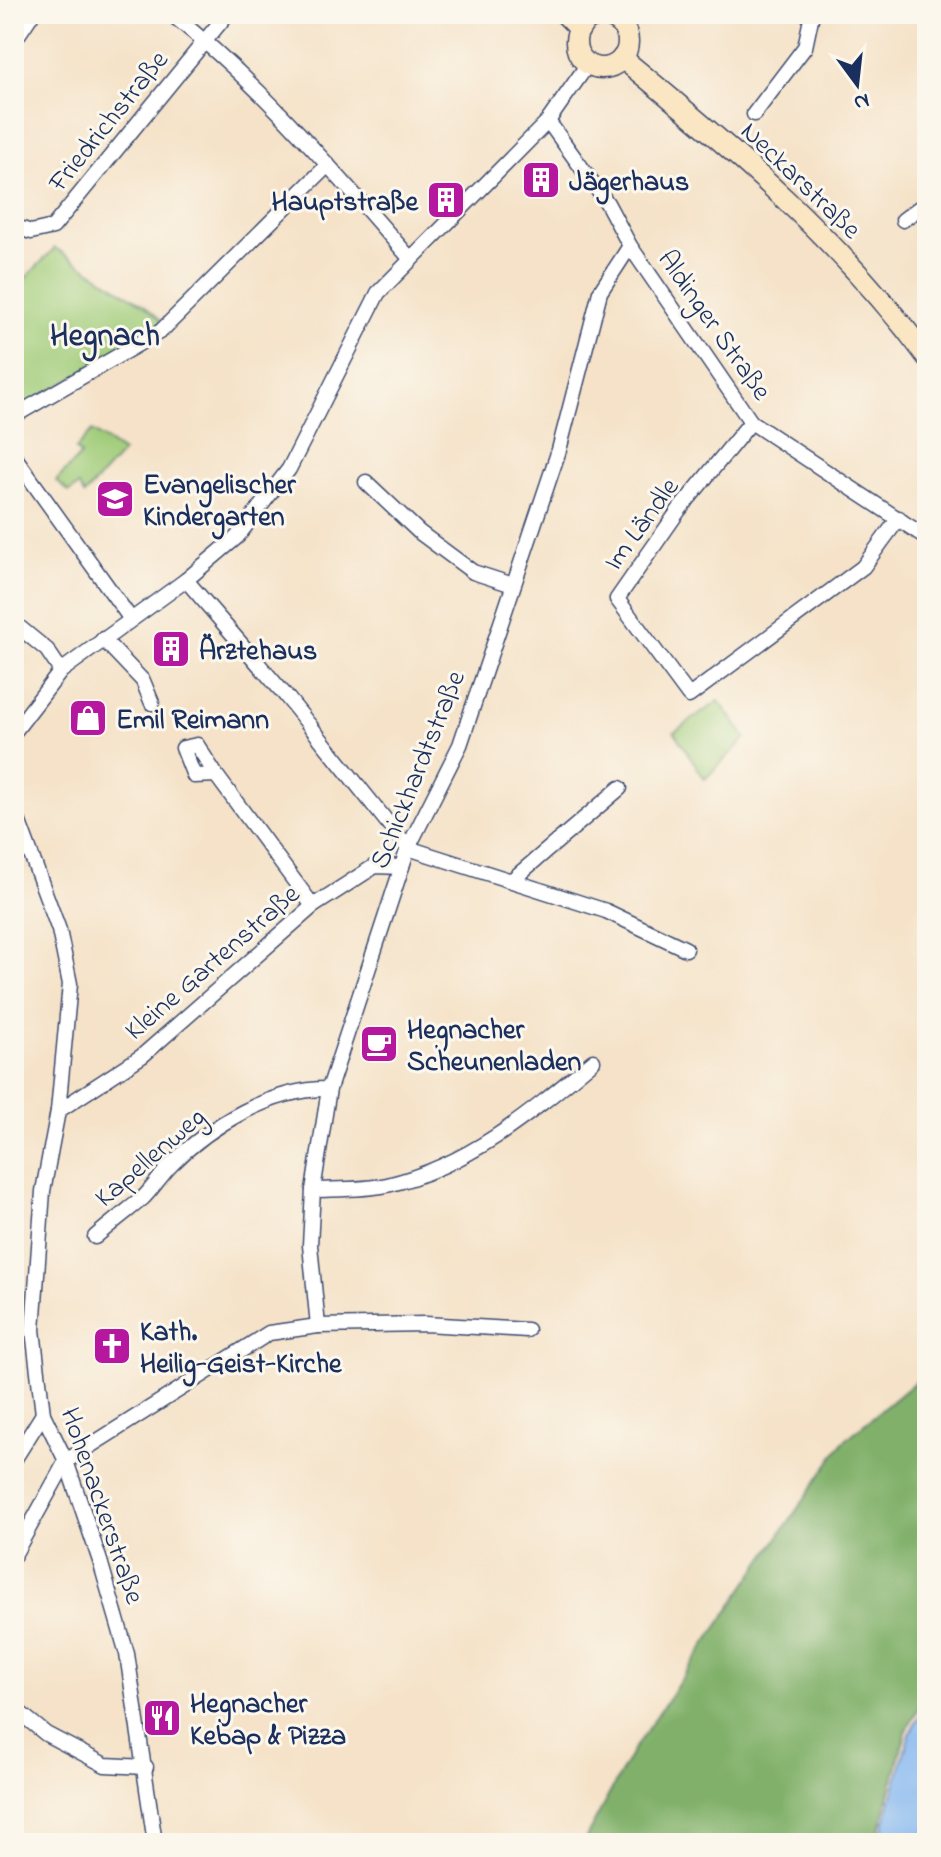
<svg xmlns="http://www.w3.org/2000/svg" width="941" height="1857" viewBox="0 0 941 1857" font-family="'Indie Flower',sans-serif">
  <rect width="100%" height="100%" fill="#fbf7ec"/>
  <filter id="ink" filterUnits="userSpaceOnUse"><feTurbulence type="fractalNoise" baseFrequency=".0125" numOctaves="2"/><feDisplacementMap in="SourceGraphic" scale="16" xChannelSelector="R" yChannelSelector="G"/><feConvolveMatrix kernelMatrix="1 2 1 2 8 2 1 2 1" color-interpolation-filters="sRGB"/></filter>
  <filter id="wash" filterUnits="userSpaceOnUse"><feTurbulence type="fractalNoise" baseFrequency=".006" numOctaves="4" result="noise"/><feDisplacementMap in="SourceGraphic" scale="32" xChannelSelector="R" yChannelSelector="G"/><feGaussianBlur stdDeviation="1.8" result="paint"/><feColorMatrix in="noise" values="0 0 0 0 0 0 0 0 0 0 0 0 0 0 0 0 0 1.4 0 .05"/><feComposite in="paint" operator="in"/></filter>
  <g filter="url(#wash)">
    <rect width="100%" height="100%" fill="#f5e2c8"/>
    <g fill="#a0cc79" stroke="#5e7e6c" stroke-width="2">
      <path d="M 55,248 L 144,305 L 161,320 L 157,331 L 14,411 L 14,344 L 19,342 L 14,332 L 14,290 Z"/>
      <path d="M 92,431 L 123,452 L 84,495 L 79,486 L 69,492 L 56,481 L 81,455 L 76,449 Z"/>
      <path d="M 719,701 L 746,738 L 705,779 L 674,732 Z"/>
    </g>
    <path fill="#80b069" stroke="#4e7064" stroke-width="2" d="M 927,1372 L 927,1691 L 906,1732 L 876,1843 L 583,1843 L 632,1752 L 843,1442 Z"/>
    <path fill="#84b7f1" stroke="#5073a8" stroke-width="2" d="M 927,1700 L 927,1829 L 923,1843 L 879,1843 L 909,1736 Z"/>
  </g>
  <g filter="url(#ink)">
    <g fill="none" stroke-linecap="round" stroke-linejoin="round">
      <g stroke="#3c4a6e" stroke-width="17">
        <g id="minor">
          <path d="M 171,14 C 260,83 335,173 409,257"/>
          <path d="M 14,41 L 32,14"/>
          <path d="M 754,114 L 805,47 L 812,14"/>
          <path d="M 548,121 L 607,203 L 630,246 L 751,422 L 927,538"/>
          <path d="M 903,220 L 927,202"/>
          <path d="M 14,226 L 31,232 L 53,227 L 227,14"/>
          <path d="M 14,416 L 161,331 L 328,165"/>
          <path d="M 751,422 L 679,510 L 617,599 L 689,696 L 863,567 L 899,518"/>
          <path d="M 14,456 L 130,618"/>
          <path d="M 366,482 L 419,532 L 473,572 L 513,585"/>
          <path d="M 186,580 L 286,696 L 408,848 L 606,911 L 686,949"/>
          <path d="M 14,623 L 47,650 L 61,671"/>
          <path d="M 103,639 L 143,681 L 152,703"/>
          <path d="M 14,732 L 61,671 L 186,580 L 237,537 L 289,469 L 378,293 L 548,121 L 588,64"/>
          <path d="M 216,775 L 194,776 L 183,748 L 197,745 L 216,775 L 313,906"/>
          <path d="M 14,809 L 59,930 L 70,984 L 58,1111 L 43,1191 L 33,1330 L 43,1414 L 66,1461 L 100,1561 L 127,1654 L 155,1843"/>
          <path d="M 512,880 L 620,788"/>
          <path d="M 58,1111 L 142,1056 L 313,906 L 375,866 L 402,867"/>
          <path d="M 313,1190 C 337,1189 364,1190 387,1185 C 469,1166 531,1113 593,1061"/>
          <path d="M 95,1237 C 110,1224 127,1211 143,1198 C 153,1188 161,1175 171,1165 C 210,1125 273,1088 329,1089"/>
          <path d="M 318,1326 L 310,1245 L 313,1190 L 329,1089 L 408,848 L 460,745 L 559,450 L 600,292 L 630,246"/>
          <path d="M 14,1460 L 43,1414"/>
          <path d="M 14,1555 L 66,1461 L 269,1333 L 318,1326 L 425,1324 L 527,1330"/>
          <path d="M 14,1708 L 46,1734 L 105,1765 L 146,1767"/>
        </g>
      </g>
      <g stroke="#3c4a6e" stroke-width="23">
        <g id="secondary">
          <path d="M 565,14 L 580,29"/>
          <circle cx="602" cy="42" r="26"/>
          <path d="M 622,58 C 733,149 841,241 927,357"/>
        </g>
      </g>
      <use href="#minor" stroke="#fff" stroke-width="14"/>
      <use href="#secondary" stroke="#fbe6c4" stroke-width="20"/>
    </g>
  </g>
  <defs>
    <g id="building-square" transform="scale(2)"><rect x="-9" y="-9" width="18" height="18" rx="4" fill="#b5179e" stroke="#fbf7ec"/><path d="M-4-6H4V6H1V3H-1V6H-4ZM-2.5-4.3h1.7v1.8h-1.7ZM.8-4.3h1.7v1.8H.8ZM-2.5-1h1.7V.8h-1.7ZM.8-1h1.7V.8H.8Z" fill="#fff"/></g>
    <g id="school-square" transform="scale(2)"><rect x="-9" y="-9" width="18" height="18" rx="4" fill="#b5179e" stroke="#fbf7ec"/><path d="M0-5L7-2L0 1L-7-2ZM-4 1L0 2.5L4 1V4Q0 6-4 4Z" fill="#fff"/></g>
    <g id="shop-square" transform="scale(2)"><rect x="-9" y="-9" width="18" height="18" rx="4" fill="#b5179e" stroke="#fbf7ec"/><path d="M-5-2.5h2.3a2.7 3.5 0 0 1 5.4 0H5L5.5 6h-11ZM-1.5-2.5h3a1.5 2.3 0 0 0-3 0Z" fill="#fff"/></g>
    <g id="cafe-square" transform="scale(2)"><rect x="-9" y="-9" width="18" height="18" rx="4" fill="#b5179e" stroke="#fbf7ec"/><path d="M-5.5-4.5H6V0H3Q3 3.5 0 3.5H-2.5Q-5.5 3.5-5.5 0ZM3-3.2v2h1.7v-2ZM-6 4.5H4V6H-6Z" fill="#fff"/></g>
    <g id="church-square" transform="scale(2)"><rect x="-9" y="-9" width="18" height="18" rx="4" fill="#b5179e" stroke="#fbf7ec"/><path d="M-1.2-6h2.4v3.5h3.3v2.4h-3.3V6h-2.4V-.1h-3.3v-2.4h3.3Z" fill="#fff"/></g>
    <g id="restaurant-square" transform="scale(2)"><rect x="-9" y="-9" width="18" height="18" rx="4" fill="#b5179e" stroke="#fbf7ec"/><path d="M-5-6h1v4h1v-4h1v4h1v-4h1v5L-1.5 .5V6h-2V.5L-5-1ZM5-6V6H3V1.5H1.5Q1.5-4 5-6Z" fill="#fff"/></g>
  </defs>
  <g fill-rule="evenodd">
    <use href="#building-square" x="541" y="180"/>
    <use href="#building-square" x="446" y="200"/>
    <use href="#school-square" x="115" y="499"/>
    <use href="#building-square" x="171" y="649"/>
    <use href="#shop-square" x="88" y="718"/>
    <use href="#cafe-square" x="379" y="1044"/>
    <use href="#church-square" x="112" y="1346"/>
    <use href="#restaurant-square" x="162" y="1718"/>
  </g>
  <g text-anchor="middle" stroke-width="6" stroke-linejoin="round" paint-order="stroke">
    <g font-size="28" fill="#1b2f5e" stroke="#fbf7ec">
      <text transform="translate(107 120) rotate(-51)" y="10">Friedrichstraße</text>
      <text transform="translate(802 179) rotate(44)" y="10">Neckarstraße</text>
      <text transform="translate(716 324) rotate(55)" y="10">Aldinger Straße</text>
      <text transform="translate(640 523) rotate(-54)" y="10">Im Ländle</text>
      <text transform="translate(416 769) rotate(-68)" y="10">Schickhardtstraße</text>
      <text transform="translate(211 961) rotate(-41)" y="10">Kleine Gartenstraße</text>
      <text transform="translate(149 1156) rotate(-41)" y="10">Kapellenweg</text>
      <text transform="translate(104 1505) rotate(71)" y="10">Hohenackerstraße</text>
    </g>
    <g font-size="28" font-weight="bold" fill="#1b2f5e" stroke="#fbf7ec" text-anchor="start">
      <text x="569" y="190">Jägerhaus</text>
      <text x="418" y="210" text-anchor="end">Hauptstraße</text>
      <text x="143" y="493">Evangelischer<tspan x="143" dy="32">Kindergarten</tspan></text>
      <text x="199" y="659">Ärztehaus</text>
      <text x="116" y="728">Emil Reimann</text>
      <text x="407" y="1038">Hegnacher<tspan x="407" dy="32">Scheunenladen</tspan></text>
      <text x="140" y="1340">Kath.<tspan x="140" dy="32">Heilig-Geist-Kirche</tspan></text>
      <text x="190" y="1712">Hegnacher<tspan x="190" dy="32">Kebap &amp; Pizza</tspan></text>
    </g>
    <g font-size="32" font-weight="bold" fill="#1b2f5e" stroke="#fbf7ec">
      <text x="105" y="345">Hegnach</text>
    </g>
  </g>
  <rect width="941" height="1857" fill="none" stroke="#fbf7ec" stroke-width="48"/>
  <g transform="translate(857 84) rotate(165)" stroke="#fbf7ec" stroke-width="6" paint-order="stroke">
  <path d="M0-6L14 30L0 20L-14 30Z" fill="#1b2f5e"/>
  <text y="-12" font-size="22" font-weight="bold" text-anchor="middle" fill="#1b2f5e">N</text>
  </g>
</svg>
